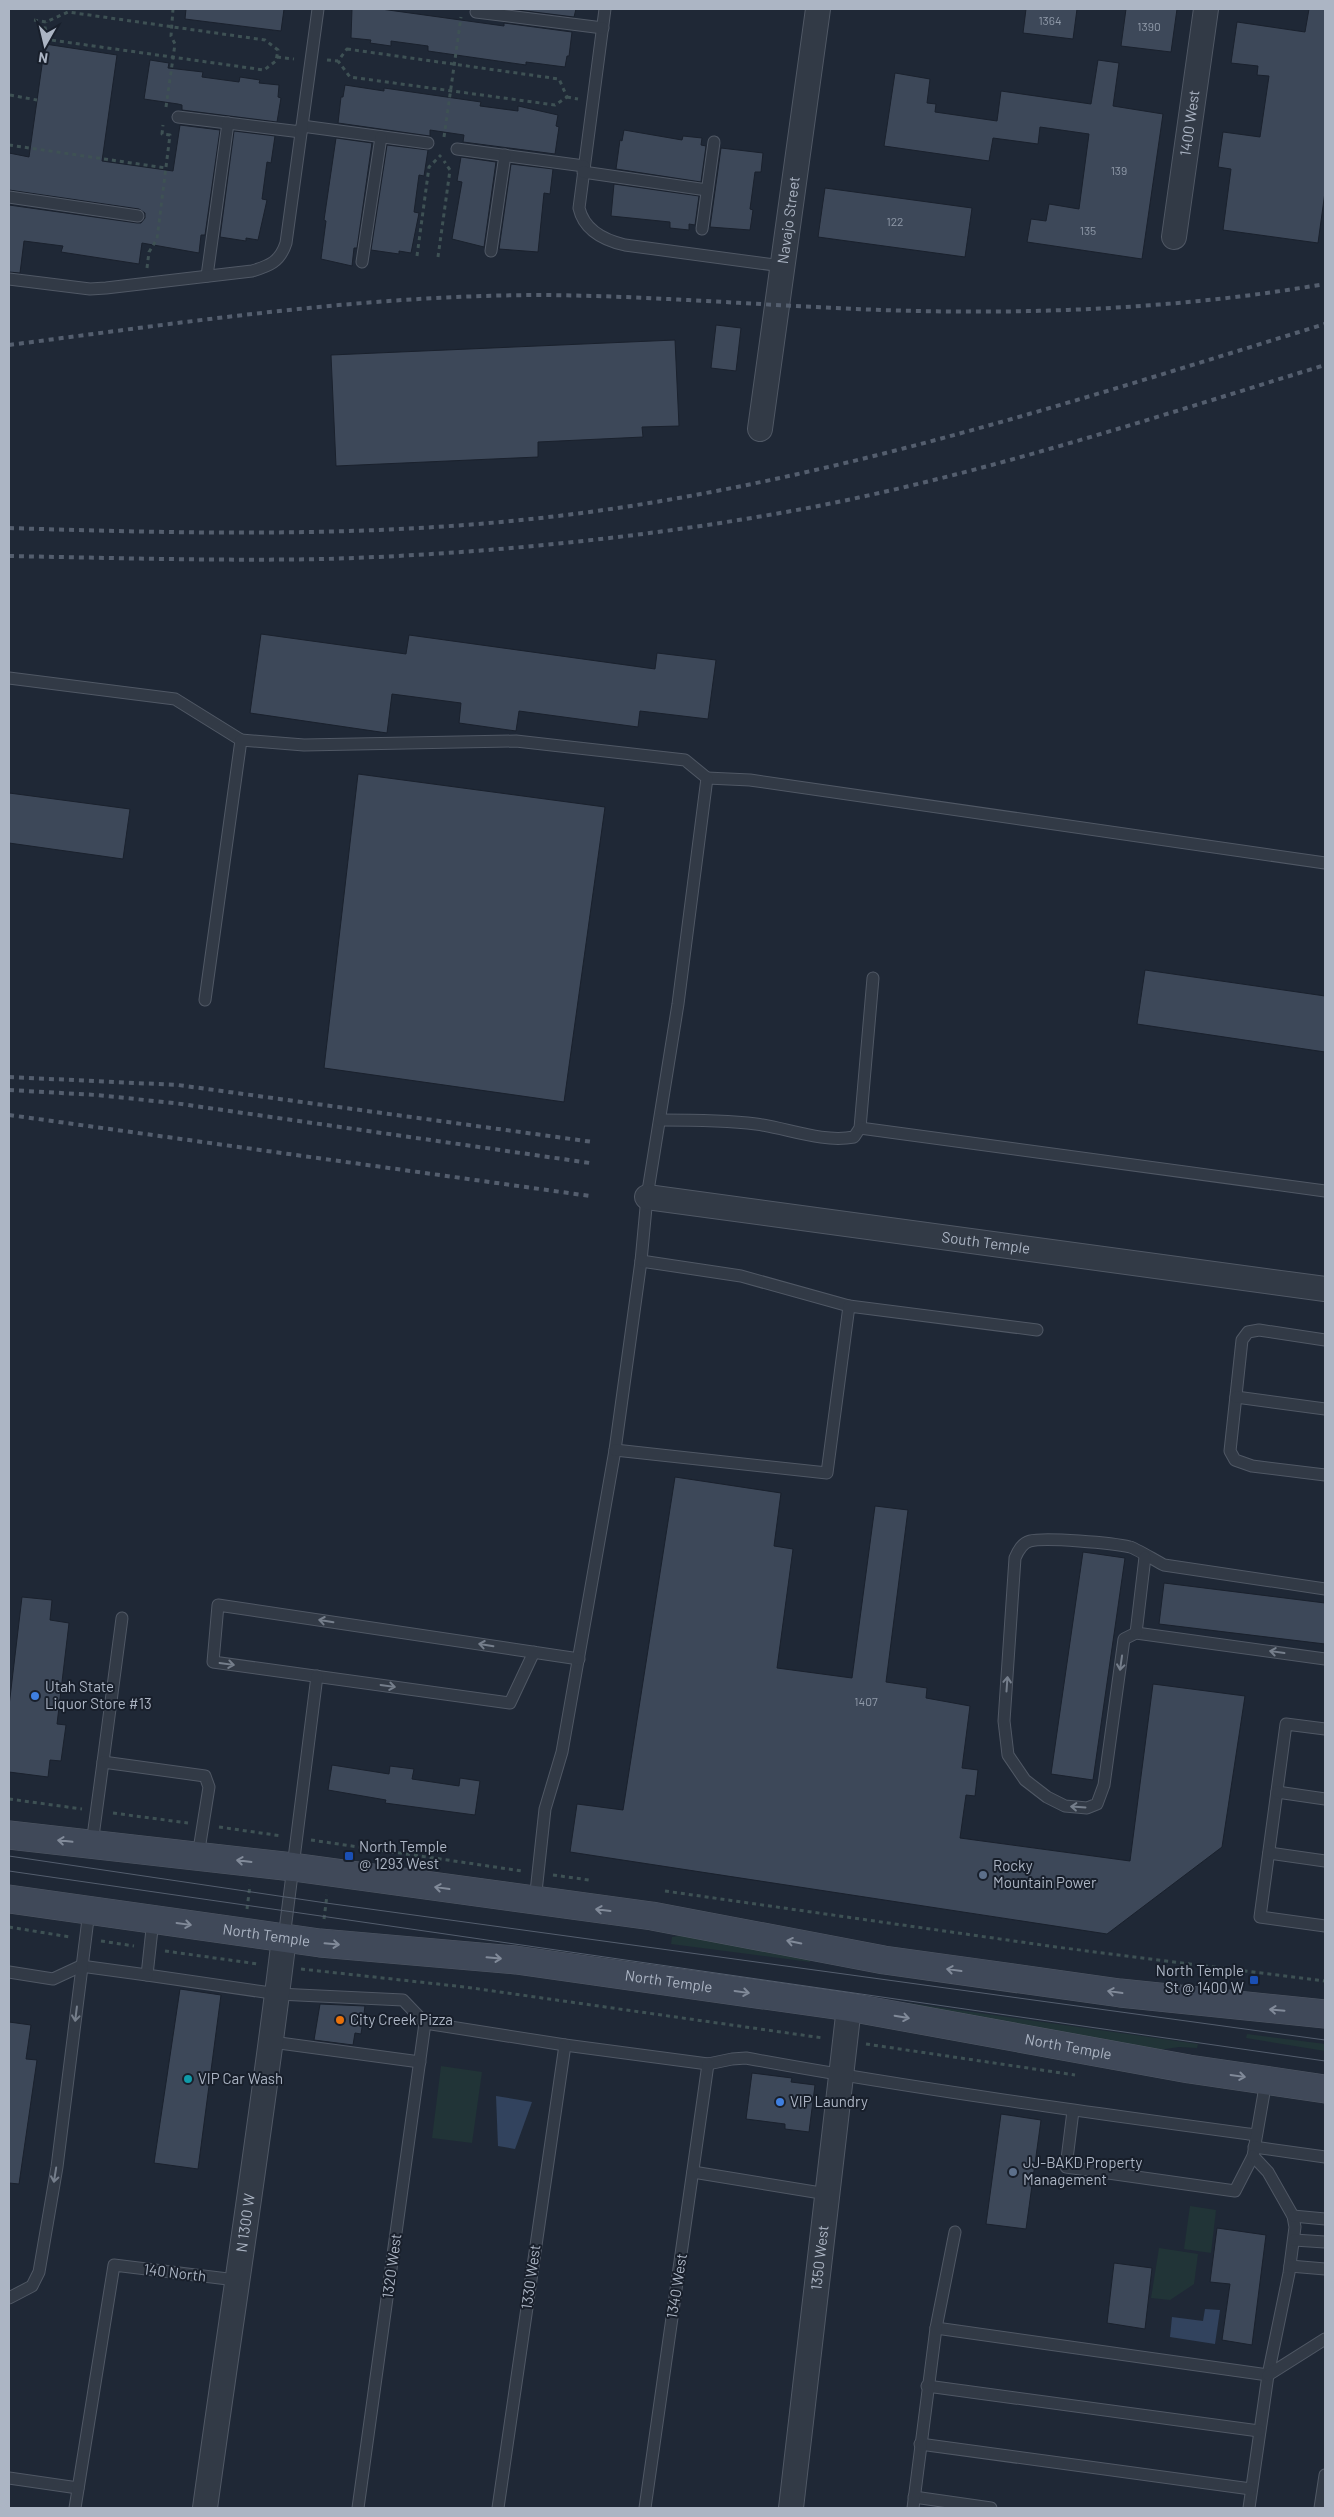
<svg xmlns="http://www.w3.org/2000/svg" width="1334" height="2517" viewBox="0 0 1334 2517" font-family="Barlow,sans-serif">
  <rect width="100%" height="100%" fill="#1f2836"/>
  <g fill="#213437">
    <path d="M 686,1935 L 810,1957 L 810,1962 L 671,1944 L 672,1937 Z"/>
    <path d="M 909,2003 L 1198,2044 L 1197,2048 L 1179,2047 L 1152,2051 L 908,2006 Z"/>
    <path d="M 1247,2034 L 1325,2044 L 1325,2051 L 1246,2038 Z"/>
    <path d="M 441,2066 L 482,2072 L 472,2143 L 432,2138 Z"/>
    <path d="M 1190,2206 L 1216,2210 L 1211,2253 L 1184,2249 Z"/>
    <path d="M 1159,2248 L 1198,2254 L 1194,2284 L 1170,2300 L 1151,2298 Z"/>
  </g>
  <g fill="#32435e">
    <path d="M 496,2096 L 532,2102 L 515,2149 L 498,2146 Z"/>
    <path d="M 1205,2309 L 1220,2310 L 1215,2344 L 1170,2337 L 1172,2317 L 1203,2321 Z"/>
  </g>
  <g fill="#3d4859" stroke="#1a212d">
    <path d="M 186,9 L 284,9 L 281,31 L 185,19 Z"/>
    <path d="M 352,9 L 381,9 L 504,26 L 504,23 L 572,32 L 569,56 L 567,56 L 565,67 L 526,62 L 526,65 L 428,51 L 428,46 L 391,41 L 391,46 L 370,43 L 371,40 L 351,38 Z"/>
    <path d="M 510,9 L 576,9 L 574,17 Z"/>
    <path d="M 1026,9 L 1077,9 L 1073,39 L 1023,33 Z"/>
    <path d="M 1126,9 L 1177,9 L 1171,52 L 1121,46 Z"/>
    <path d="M 1309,9 L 1325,9 L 1325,192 L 1318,243 L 1223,230 L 1231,169 L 1218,167 L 1223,132 L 1260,137 L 1269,76 L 1257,75 L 1258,66 L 1231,63 L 1237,22 L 1305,32 Z"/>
    <path d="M 45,44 L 117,55 L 102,161 L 173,171 L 180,125 L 220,130 L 205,235 L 201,235 L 199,253 L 142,243 L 139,264 L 61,252 L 63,246 L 24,241 L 20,273 L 9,272 L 9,205 L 137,223 L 141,223 L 145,218 L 145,213 L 139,209 L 9,190 L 9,153 L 29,157 Z"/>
    <path d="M 150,60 L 169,63 L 168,68 L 203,72 L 202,77 L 239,82 L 240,77 L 260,80 L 259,83 L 279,85 L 278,97 L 281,98 L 277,122 L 182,110 L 182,105 L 178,104 L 144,99 Z"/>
    <path d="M 1098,60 L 1119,63 L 1113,106 L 1163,114 L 1142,259 L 1027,242 L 1031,219 L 1046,221 L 1049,204 L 1079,209 L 1089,134 L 1040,127 L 1038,144 L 993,138 L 989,161 L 884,146 L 895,73 L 930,79 L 927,103 L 936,104 L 935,112 L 997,121 L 1001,91 L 1091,104 Z"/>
    <path d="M 345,85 L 384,91 L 384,88 L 481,102 L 480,106 L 518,111 L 518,106 L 558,115 L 556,126 L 559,127 L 555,154 L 463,142 L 464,135 L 430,130 L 430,136 L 338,123 L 341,97 L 343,97 Z"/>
    <path d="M 624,130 L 682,140 L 683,136 L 702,138 L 701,145 L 706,146 L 701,182 L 616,169 L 620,140 L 622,141 Z"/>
    <path d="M 234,131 L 275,136 L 271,163 L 267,162 L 262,199 L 267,200 L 258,240 L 246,238 L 246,241 L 220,237 Z"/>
    <path d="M 336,138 L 372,143 L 357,248 L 354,248 L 352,266 L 321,259 L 326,221 L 324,220 Z"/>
    <path d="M 387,145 L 428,150 L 424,176 L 419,175 L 414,212 L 419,213 L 411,253 L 399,251 L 399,254 L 371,250 Z"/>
    <path d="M 721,148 L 763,153 L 761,172 L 755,172 L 750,209 L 753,210 L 750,230 L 710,227 Z"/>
    <path d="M 461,157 L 496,162 L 484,247 L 452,239 L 462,182 L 457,181 Z"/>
    <path d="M 511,164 L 553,169 L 550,194 L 544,193 L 538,252 L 499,249 Z"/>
    <path d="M 614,184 L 699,196 L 695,225 L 689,224 L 689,230 L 670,228 L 670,222 L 611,216 Z"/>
    <path d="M 825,188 L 972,208 L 965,257 L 818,237 Z"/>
    <path d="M 716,325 L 741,328 L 736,371 L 711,368 Z"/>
    <path d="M 675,340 L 679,426 L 642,427 L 643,437 L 538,442 L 538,457 L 336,466 L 331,355 Z"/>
    <path d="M 261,634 L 406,654 L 409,635 L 655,669 L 657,653 L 716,660 L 708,719 L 640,711 L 638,727 L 519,711 L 516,731 L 459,723 L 461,703 L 392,694 L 387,733 L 250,713 Z"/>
    <path d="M 358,774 L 605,807 L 564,1102 L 324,1068 Z"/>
    <path d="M 9,793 L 130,809 L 123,859 L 9,843 Z"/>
    <path d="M 1145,970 L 1325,996 L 1325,1052 L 1137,1024 Z"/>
    <path d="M 675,1477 L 781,1493 L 774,1546 L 793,1549 L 777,1668 L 852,1678 L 875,1506 L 908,1510 L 886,1682 L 927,1688 L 926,1698 L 970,1706 L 962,1768 L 978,1770 L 975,1796 L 966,1795 L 960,1838 L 1130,1861 L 1153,1684 L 1245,1696 L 1222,1847 L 1107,1934 L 570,1852 L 577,1804 L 623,1810 Z"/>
    <path d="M 1083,1552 L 1125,1558 L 1093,1780 L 1051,1774 Z"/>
    <path d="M 1164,1583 L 1325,1603 L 1325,1644 L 1159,1624 Z"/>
    <path d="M 22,1597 L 52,1600 L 50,1620 L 69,1623 L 57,1724 L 66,1725 L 61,1761 L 50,1760 L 48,1777 L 9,1772 L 9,1706 Z"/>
    <path d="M 332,1765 L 389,1774 L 390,1766 L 414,1769 L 412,1779 L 459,1786 L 460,1778 L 480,1781 L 475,1815 L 385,1803 L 386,1800 L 328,1790 Z"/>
    <path d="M 180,1989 L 221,1995 L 198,2169 L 154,2163 Z"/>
    <path d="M 320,2004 L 365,2006 L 361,2034 L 355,2033 L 353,2045 L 314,2040 Z"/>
    <path d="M 9,2022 L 31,2025 L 26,2059 L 37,2060 L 19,2184 L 9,2183 Z"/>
    <path d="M 752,2073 L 792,2078 L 791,2082 L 815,2085 L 809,2132 L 785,2129 L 785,2124 L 746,2119 Z"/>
    <path d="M 1001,2114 L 1041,2120 L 1026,2229 L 986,2224 Z"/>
    <path d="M 1217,2228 L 1266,2235 L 1252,2345 L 1222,2340 L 1230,2284 L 1210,2282 Z"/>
    <path d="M 1114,2263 L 1152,2268 L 1145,2329 L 1107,2323 Z"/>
  </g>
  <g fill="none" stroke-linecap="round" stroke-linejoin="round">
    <g stroke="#505865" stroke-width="13">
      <g id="lane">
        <path d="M 605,9 L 579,208 C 584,230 603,240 625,245 L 782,266"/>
        <path d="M 476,12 L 603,28"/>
        <path d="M 178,117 L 301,132"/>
        <path d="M 302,126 L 428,143"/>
        <path d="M 457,149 L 584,166"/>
        <path d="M 583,172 L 707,190"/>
        <path d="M 9,197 L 138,216"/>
        <path d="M 702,229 L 714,142"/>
        <path d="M 491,251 L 505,155"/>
        <path d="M 362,262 L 381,137"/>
        <path d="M 207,276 L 228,123"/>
        <path d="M 9,279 L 90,289 L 106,288 L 252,271 C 269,266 280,262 286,243 L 318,9"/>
        <path d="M 9,678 L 175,699 L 241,740"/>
        <path d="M 707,778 L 750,780 L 1325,863"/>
        <path d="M 205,1000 L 241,740 L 304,745 L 516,741 L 685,760 L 707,778 L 678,1004 L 647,1197 L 641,1261 L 615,1450 L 562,1752 L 545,1809 L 535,1901"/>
        <path d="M 660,1120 C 691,1120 724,1120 756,1124 C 787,1128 822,1143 854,1137 L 860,1128 L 873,978"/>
        <path d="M 860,1128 L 1325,1191"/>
        <path d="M 641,1261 L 741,1276 L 849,1306"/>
        <path d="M 1325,1340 L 1259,1330 L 1248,1332 L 1242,1340 L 1230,1451 L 1235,1460 L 1252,1466 L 1325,1475"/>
        <path d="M 1236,1397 L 1325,1409"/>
        <path d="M 615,1450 L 827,1473 L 849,1306 L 1037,1330"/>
        <path d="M 1325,1589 L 1164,1565 C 1156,1561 1135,1548 1130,1547 C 1113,1543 1045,1537 1030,1541 C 1022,1543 1018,1551 1015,1558 L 1004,1721 L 1008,1755 L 1025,1780 L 1047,1797 L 1065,1806 L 1087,1808 L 1097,1804 L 1104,1785 L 1124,1639 L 1136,1633 L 1325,1659"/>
        <path d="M 1136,1633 L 1145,1557"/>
        <path d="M 534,1652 L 510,1703 L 213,1662 L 218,1605 L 579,1659"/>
        <path d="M 1325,1729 L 1286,1724 L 1260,1917 L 1325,1926"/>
        <path d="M 103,1762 L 122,1618"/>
        <path d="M 1277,1792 L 1325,1799"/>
        <path d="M 92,1844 L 103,1762 L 205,1776 L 209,1787 L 198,1856"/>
        <path d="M 1269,1853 L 1325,1861"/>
        <path d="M 153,1920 L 147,1975 L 278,1994 L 403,2000 L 425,2023 L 565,2045 L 708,2064 L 732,2059 L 746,2058 C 915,2089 1086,2112 1256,2135"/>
        <path d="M 284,1938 L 317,1676"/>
        <path d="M 9,1972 L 53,1979 L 81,1966 L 147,1975"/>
        <path d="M 272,2042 L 420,2062"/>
        <path d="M 1073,2111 L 1066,2167 L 1235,2191 L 1253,2156 L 1266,2081"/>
        <path d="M 1254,2147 L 1325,2157"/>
        <path d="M 1253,2156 L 1268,2172 L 1293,2216 L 1295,2227 L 1289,2273 L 1268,2375"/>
        <path d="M 693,2172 L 827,2194"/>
        <path d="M 1293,2216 L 1325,2219"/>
        <path d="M 1294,2240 L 1325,2242"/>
        <path d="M 1290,2266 L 1325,2269"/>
        <path d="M 9,2298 L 32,2286 L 39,2272 L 57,2167 L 89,1911"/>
        <path d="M 936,2328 L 1268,2375 L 1249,2508"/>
        <path d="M 1268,2375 L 1325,2339"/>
        <path d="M 927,2386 L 1259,2431"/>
        <path d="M 920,2444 L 1251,2489"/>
        <path d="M 9,2478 L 78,2488"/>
        <path d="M 914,2497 L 991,2508"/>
        <path d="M 75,2508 L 114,2265 L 236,2280"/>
        <path d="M 358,2508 L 425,2023"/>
        <path d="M 498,2508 L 565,2045"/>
        <path d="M 645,2508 L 708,2064"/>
        <path d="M 913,2508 L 936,2328 L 955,2232"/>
        <path d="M 1320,2508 L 1325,2475"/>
      </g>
    </g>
    <g stroke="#505865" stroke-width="26">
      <g id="street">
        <path id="s1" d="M 1174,237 L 1206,9"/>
        <path id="s2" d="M 760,429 L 818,9"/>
        <path id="s3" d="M 647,1197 L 1325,1289"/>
        <path id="s4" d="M 205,2508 C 231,2318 261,2129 284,1938"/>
        <path id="s5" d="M 791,2508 L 849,2007"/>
      </g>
    </g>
    <g stroke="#505865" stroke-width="29">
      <g id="secondary">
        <path d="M 9,1835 L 293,1867 L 652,1916 L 884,1960 L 1120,1993 L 1325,2014"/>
        <path id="s6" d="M 9,1899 L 320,1943 L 516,1960 L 849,2007 L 1189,2069 L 1325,2089"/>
      </g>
    </g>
    <g stroke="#3e5154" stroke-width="3" stroke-dasharray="4 4" stroke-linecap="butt">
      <path d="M 34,20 L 46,22 L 68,12 L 265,40 L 278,50 L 276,61 L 264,70 L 51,40 L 45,28 L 46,22"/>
      <path d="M 347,49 L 559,79 L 567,97 L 555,105 L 350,77 L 338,61 Z"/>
      <path d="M 277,57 L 294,59"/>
      <path d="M 327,60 L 338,61"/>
      <path d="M 10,95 L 37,100"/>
      <path d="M 567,97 L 578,99"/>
      <path d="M 166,107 L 175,44 L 171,36 L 173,9"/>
      <path d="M 444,137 L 461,17"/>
      <path d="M 9,145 L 166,168"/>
      <path d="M 417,256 L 429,167 L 441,155"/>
      <path d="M 438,257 L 450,170 L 444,161"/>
      <path d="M 147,268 L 149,252 L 157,239 L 170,135 L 162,134 L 163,125"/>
      <path d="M 9,1799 L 82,1809"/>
      <path d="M 113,1813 L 188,1823"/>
      <path d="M 219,1827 L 282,1836"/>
      <path d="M 311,1840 L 522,1871"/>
      <path d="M 553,1875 L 589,1880"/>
      <path d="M 665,1891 L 1056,1947 L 1325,1981"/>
      <path d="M 247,1909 L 250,1885"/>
      <path d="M 324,1919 L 327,1895"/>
      <path d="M 9,1927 L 70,1937"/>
      <path d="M 101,1941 L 134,1946"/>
      <path d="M 165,1951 L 258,1964"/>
      <path d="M 301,1969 L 465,1987 L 823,2038"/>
      <path d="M 866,2044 L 1075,2075"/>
    </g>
    <use href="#lane" stroke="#323a46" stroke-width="11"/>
    <use href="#street" stroke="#323a46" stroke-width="24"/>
    <use href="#secondary" stroke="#404959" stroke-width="28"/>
    <g stroke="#545e6e" stroke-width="1">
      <path d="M 9,1856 L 326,1903 L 1325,2040"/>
      <path d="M 9,1871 L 1325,2061"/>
    </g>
    <g stroke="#545e6e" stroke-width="4" stroke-dasharray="5 5" stroke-linecap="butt">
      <path d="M 9,345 C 187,322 364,295 544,295 C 657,296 769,306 882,310 C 1030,315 1179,309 1325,284"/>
      <path d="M 9,528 C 198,534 386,538 574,514 C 832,481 1078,400 1325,324"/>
      <path d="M 9,556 C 114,558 220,561 325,559 C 486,554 655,537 813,507 C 987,473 1156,417 1325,365"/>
      <path d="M 9,1077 L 178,1085 L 593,1142"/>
      <path d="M 9,1090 L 96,1095 L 174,1103 L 590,1163"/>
      <path d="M 9,1115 L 590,1196"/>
    </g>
  </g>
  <defs><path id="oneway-shaft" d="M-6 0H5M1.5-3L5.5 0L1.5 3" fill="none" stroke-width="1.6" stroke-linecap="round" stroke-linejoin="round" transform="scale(1.25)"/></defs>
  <g stroke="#757e8b">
    <use href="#oneway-shaft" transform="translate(326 1621) rotate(-171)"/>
    <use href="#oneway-shaft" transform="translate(486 1645) rotate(-171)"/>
    <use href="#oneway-shaft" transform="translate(1277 1652) rotate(-172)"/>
    <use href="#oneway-shaft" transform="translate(1121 1663) rotate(98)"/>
    <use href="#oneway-shaft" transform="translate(227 1664) rotate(8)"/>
    <use href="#oneway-shaft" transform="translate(1007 1684) rotate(-86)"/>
    <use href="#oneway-shaft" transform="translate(388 1686) rotate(8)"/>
    <use href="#oneway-shaft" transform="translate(1078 1807) rotate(-176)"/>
    <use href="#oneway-shaft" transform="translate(76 2014) rotate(97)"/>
    <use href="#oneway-shaft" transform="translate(55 2175) rotate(99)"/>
  </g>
  <g stroke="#818a99">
    <use href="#oneway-shaft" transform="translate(65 1841) rotate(-174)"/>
    <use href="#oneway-shaft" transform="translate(244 1861) rotate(-173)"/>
    <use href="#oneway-shaft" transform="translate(442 1888) rotate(-172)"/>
    <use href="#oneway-shaft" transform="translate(603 1910) rotate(-173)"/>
    <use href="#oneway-shaft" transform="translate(184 1924) rotate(8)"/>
    <use href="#oneway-shaft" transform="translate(794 1942) rotate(-169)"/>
    <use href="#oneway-shaft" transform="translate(332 1944) rotate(5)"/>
    <use href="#oneway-shaft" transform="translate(494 1958) rotate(5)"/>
    <use href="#oneway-shaft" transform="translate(954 1970) rotate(-172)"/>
    <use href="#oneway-shaft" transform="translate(742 1992) rotate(8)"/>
    <use href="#oneway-shaft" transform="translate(1115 1992) rotate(-172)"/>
    <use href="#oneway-shaft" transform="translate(1277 2010) rotate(-175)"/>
    <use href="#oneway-shaft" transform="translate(902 2017) rotate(10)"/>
    <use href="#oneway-shaft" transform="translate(1238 2076) rotate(8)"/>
  </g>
  <g fill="#3f7fe0" stroke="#181f2b" stroke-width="2">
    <circle cx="35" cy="1696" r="5"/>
    <circle cx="780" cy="2102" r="5"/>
  </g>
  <g fill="#1a4fb4" stroke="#181f2b" stroke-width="2">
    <rect x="344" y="1851" width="10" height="10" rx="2.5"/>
    <rect x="1249" y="1975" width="10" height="10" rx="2.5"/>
  </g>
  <g fill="#5c6f8a" stroke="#181f2b" stroke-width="2">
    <circle cx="983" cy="1875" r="5"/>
    <circle cx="1013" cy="2172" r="5"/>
  </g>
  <circle fill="#e8710a" stroke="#181f2b" stroke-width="2" cx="340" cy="2020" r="5"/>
  <circle fill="#0f9aa8" stroke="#181f2b" stroke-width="2" cx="188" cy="2079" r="5"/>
  <g text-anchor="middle" stroke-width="4" stroke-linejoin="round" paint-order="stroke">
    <g font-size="12" fill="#909aa9">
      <text x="1050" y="25">1364</text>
      <text x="1149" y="31">1390</text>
      <text x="1119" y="175">139</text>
      <text x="895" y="226">122</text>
      <text x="1088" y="235">135</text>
      <text x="866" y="1706">1407</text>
    </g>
    <g font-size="15" fill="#acb5c4" stroke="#181f2b">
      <text dy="5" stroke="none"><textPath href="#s1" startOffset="115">1400 West</textPath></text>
      <text dy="5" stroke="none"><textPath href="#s2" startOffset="211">Navajo Street</textPath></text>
      <text dy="5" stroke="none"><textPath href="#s3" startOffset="342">South Temple</textPath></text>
      <text dy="5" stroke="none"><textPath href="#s6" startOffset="260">North Temple</textPath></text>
      <text dy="5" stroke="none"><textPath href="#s6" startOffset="665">North Temple</textPath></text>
      <text dy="5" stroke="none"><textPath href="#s6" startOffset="1070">North Temple</textPath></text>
      <text dy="5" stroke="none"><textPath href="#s4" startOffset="288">N 1300 W</textPath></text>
      <text dy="5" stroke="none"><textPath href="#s5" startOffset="252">1350 West</textPath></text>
      <text transform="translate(392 2266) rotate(-82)" y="5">1320 West</text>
      <text transform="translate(175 2273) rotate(7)" y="5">140 North</text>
      <text transform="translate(531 2277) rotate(-82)" y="5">1330 West</text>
      <text transform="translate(677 2286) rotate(-81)" y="5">1340 West</text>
    </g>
    <g font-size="15" fill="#acb5c4" stroke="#181f2b" text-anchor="start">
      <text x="45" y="1692">Utah State<tspan x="45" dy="17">Liquor Store #13</tspan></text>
      <text x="359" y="1852">North Temple<tspan x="359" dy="17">@ 1293 West</tspan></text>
      <text x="993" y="1871">Rocky<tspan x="993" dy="17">Mountain Power</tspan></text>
      <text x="1244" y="1976" text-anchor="end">North Temple<tspan x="1244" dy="17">St @ 1400 W</tspan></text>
      <text x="350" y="2025">City Creek Pizza</text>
      <text x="198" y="2084">VIP Car Wash</text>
      <text x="790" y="2107">VIP Laundry</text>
      <text x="1023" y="2168">JJ-BAKD Property<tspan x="1023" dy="17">Management</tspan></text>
    </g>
  </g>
  <rect width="1334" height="2517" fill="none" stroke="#acb5c4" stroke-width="20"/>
  <g transform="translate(45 45) rotate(188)" stroke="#181f2b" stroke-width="4" paint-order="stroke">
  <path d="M0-4L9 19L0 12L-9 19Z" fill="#acb5c4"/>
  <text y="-8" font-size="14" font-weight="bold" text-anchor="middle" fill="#acb5c4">N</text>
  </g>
</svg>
